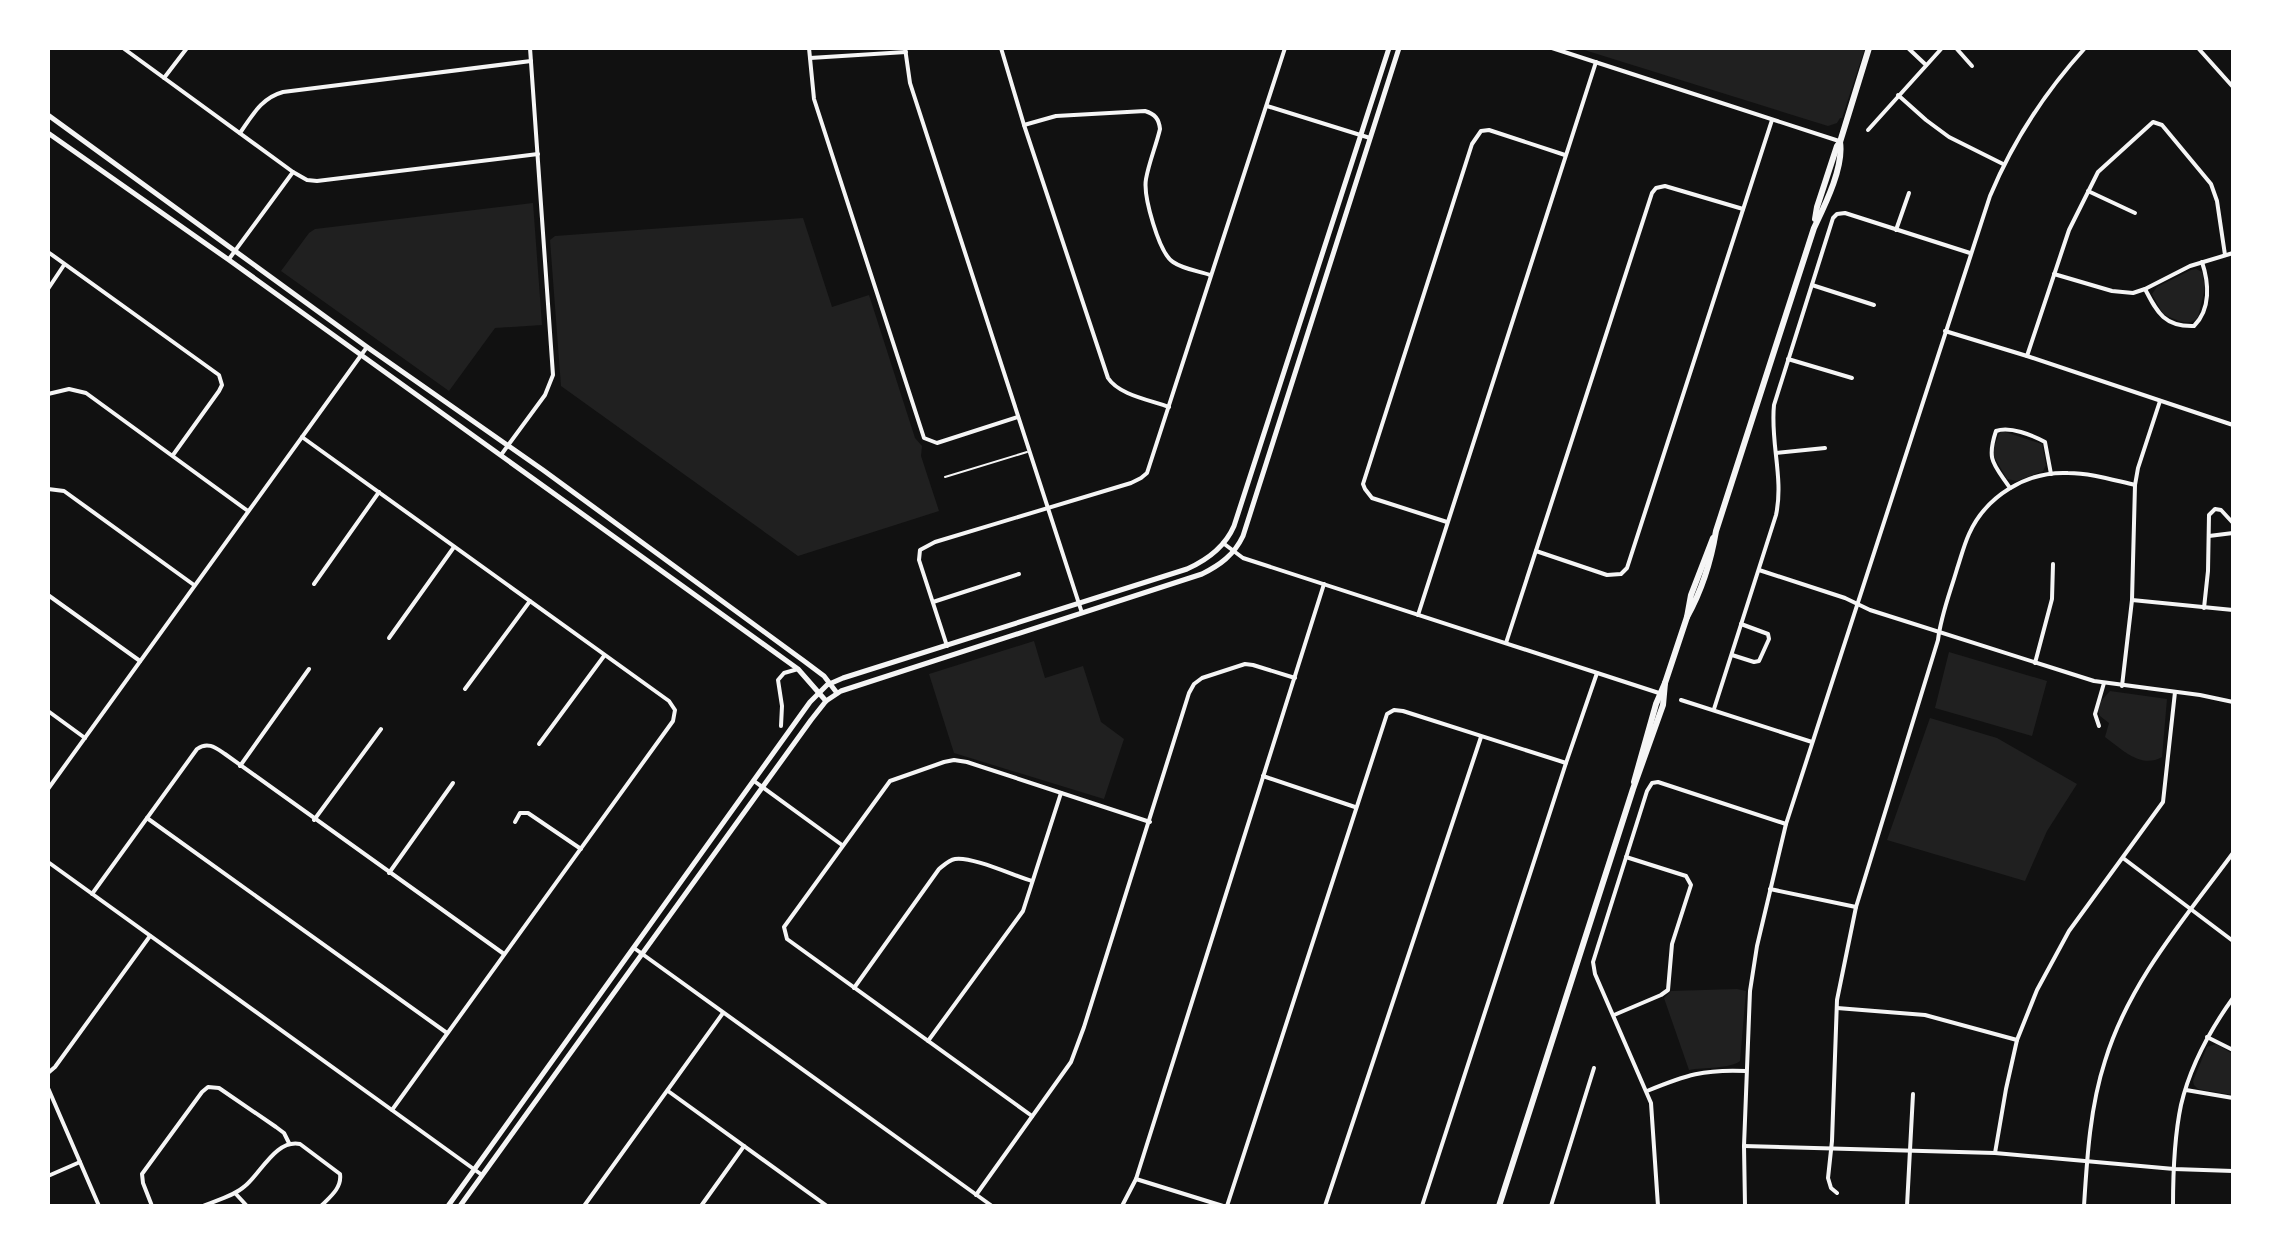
<svg xmlns="http://www.w3.org/2000/svg" width="2281" height="1254" viewBox="0 0 2281 1254" font-family="Ubuntu,sans-serif">
  <rect width="100%" height="100%" fill="#111"/>
  <g fill="#202020">
    <path d="M 1578,48 L 1865,48 L 1842,118 L 1840,118 L 1837,123 L 1828,126 Z"/>
    <path d="M 533,203 L 542,325 L 495,328 L 449,391 L 281,271 L 309,233 L 315,229 Z"/>
    <path d="M 803,218 L 832,307 L 869,295 L 915,438 L 922,446 L 921,456 L 939,511 L 798,556 L 561,386 L 550,240 L 555,236 Z"/>
    <path d="M 2191,270 L 2196,269 L 2202,272 L 2205,288 L 2198,317 C 2190,328 2174,319 2163,314 L 2152,294 L 2157,287 Z"/>
    <path d="M 2002,431 L 2042,444 L 2046,465 L 2043,471 L 2017,481 L 2007,479 L 1992,453 L 1999,434 Z"/>
    <path d="M 1034,641 L 1045,678 L 1083,666 L 1101,722 L 1124,739 L 1104,799 L 954,753 L 929,674 Z"/>
    <path d="M 1949,652 L 2047,681 L 2032,736 L 1935,708 Z"/>
    <path d="M 2110,691 L 2167,699 L 2162,757 C 2141,769 2123,750 2105,737 L 2109,723 L 2100,716 L 2098,711 L 2101,701 Z"/>
    <path d="M 1930,718 L 1997,738 L 2077,784 L 2047,831 L 2025,881 L 1887,840 Z"/>
    <path d="M 1737,989 L 1746,991 L 1740,1061 C 1730,1069 1704,1067 1689,1070 L 1664,998 L 1671,991 Z"/>
    <path d="M 2216,1044 L 2233,1054 L 2233,1095 L 2198,1089 L 2194,1085 L 2193,1081 L 2207,1047 Z"/>
  </g>
  <g fill="none" stroke-linecap="round" stroke-linejoin="round">
    <path stroke="#f5f5f5" stroke-width="2" d="M 945,477 L 1027,452"/>
    <g stroke="#f5f5f5" stroke-width="4">
      <path d="M 123,48 L 293,172"/>
      <path d="M 809,48 L 814,99 L 924,438 L 937,443 L 1018,417"/>
      <path d="M 905,48 L 910,83 L 1082,613"/>
      <path d="M 1001,48 L 1024,125 L 1108,378 C 1119,395 1150,400 1169,407"/>
      <path d="M 1552,48 L 1839,141"/>
      <path d="M 1908,48 L 1926,65"/>
      <path d="M 1956,48 L 1972,66"/>
      <path d="M 2198,48 L 2233,87"/>
      <path d="M 810,58 L 906,52"/>
      <path d="M 164,78 L 187,48"/>
      <path d="M 1898,95 L 1926,120 L 1949,137 L 2003,164"/>
      <path d="M 1267,106 L 1370,138"/>
      <path d="M 1024,125 L 1056,116 L 1145,111 C 1155,114 1159,119 1160,129 C 1156,146 1149,162 1146,179 C 1143,196 1159,253 1173,262 C 1183,269 1198,271 1210,275"/>
      <path d="M 1868,130 L 1942,48"/>
      <path d="M 240,133 C 252,116 261,98 283,92 L 531,61"/>
      <path d="M 2088,191 L 2135,213"/>
      <path d="M 1896,230 L 1909,193"/>
      <path d="M 48,252 L 219,375 L 222,385 L 219,391 L 173,455"/>
      <path d="M 229,259 L 293,172 L 307,180 L 317,181 L 538,154"/>
      <path d="M 2054,274 L 2112,291 L 2133,293 L 2145,289 L 2190,266 L 2233,253"/>
      <path d="M 1812,285 L 1874,305"/>
      <path d="M 48,289 L 64,265"/>
      <path d="M 2145,289 C 2157,312 2164,327 2194,326 C 2211,309 2209,283 2202,262"/>
      <path d="M 1945,331 L 2027,356 L 2233,425"/>
      <path d="M 2027,356 L 2069,230 L 2098,172 L 2153,122 L 2162,125 L 2211,184 L 2217,201 L 2225,255"/>
      <path d="M 1788,359 L 1852,378"/>
      <path d="M 48,394 L 69,389 L 86,393 L 248,511"/>
      <path d="M 302,437 L 669,701 L 675,710 L 673,721 L 392,1110"/>
      <path d="M 1776,453 L 1825,448"/>
      <path d="M 501,455 L 545,395 L 553,375 L 530,48"/>
      <path d="M 2010,488 C 1994,464 1986,461 1996,431 C 2010,426 2032,435 2045,442 L 2051,474"/>
      <path d="M 48,489 L 64,491 L 194,585"/>
      <path d="M 1447,522 L 1372,498 L 1365,489 L 1363,484 L 1472,144 L 1481,131 L 1489,130 L 1565,155"/>
      <path d="M 2209,536 L 2233,533"/>
      <path d="M 1223,543 L 1243,558 L 1662,694"/>
      <path d="M 1536,551 L 1607,575 L 1621,574 L 1627,568 L 1772,120"/>
      <path d="M 1759,570 L 1845,598 L 1870,610 L 2094,681 L 2200,695 L 2233,702"/>
      <path d="M 314,584 L 379,492"/>
      <path d="M 48,595 L 140,661"/>
      <path d="M 2132,600 L 2233,610"/>
      <path d="M 933,602 L 1019,574"/>
      <path d="M 2204,608 L 2208,571 L 2209,515 L 2215,509 L 2221,510 L 2233,523"/>
      <path d="M 1418,615 L 1596,62"/>
      <path d="M 389,638 L 454,547"/>
      <path d="M 1506,643 L 1652,193 L 1656,188 L 1665,186 L 1743,209"/>
      <path d="M 947,646 L 919,560 L 920,550 L 935,542 L 1131,483 L 1141,478 L 1147,473 L 1285,48"/>
      <path d="M 1732,655 L 1754,662 L 1759,661 L 1769,639 L 1768,634 L 1741,624"/>
      <path d="M 2035,663 L 2052,599 L 2053,564"/>
      <path d="M 2122,686 L 2132,600 L 2135,485 L 2138,468 L 2160,401"/>
      <path d="M 465,689 L 530,601"/>
      <path d="M 1681,700 L 1812,742"/>
      <path d="M 1714,709 L 1776,515 C 1784,478 1770,442 1774,405 L 1833,218 L 1837,214 L 1845,213 L 1970,253"/>
      <path d="M 48,711 L 85,738"/>
      <path d="M 781,726 L 782,706 L 778,680 L 784,673 L 798,669"/>
      <path d="M 2099,726 L 2095,714 L 2104,683"/>
      <path d="M 539,744 L 604,656"/>
      <path d="M 240,766 L 309,669"/>
      <path d="M 1263,776 L 1355,807"/>
      <path d="M 754,781 L 842,845"/>
      <path d="M 48,789 L 367,347"/>
      <path d="M 147,818 L 447,1033"/>
      <path d="M 314,820 L 381,729"/>
      <path d="M 515,822 L 520,813 L 528,813 L 581,849"/>
      <path d="M 2123,858 L 2233,941"/>
      <path d="M 48,862 L 482,1175"/>
      <path d="M 389,873 L 453,783"/>
      <path d="M 1770,889 L 1856,907"/>
      <path d="M 92,894 L 197,749 C 208,741 216,748 225,754 L 504,954"/>
      <path d="M 634,948 L 992,1206"/>
      <path d="M 854,988 L 939,869 C 944,865 949,860 955,859 C 971,856 1015,876 1032,881"/>
      <path d="M 1837,1008 L 1925,1015 L 2017,1040"/>
      <path d="M 1614,1015 L 1661,995 L 1668,990 L 1672,944 L 1691,885 L 1686,876 L 1626,857"/>
      <path d="M 2207,1037 L 2233,1050"/>
      <path d="M 928,1041 L 1023,911 L 1061,793"/>
      <path d="M 48,1073 L 55,1067 L 150,936"/>
      <path d="M 48,1088 L 99,1206"/>
      <path d="M 2186,1090 L 2233,1098"/>
      <path d="M 668,1091 L 827,1206"/>
      <path d="M 1647,1091 C 1686,1075 1704,1069 1746,1071"/>
      <path d="M 1032,1116 L 787,939 L 784,927 L 890,781 L 944,762 L 954,760 L 967,762 L 1150,822"/>
      <path d="M 1744,1146 L 1995,1153 L 2174,1169 L 2233,1171"/>
      <path d="M 1995,1153 L 2006,1089 L 2017,1040 L 2037,990 L 2069,931 L 2163,802 L 2175,692"/>
      <path d="M 48,1176 L 80,1162"/>
      <path d="M 1136,1179 L 1223,1206"/>
      <path d="M 235,1193 L 247,1206"/>
      <path d="M 1837,1193 L 1831,1188 L 1828,1178 L 1832,1141 L 1837,1000 L 1856,907 L 1938,640 C 1941,615 1950,593 1957,569 C 1961,557 1964,545 1969,534 C 1986,496 2027,471 2068,473 C 2091,473 2113,480 2135,485"/>
      <path d="M 976,1195 L 1071,1062 L 1084,1027 L 1189,693 L 1194,684 L 1202,678 L 1245,664 L 1253,665 L 1295,678"/>
      <path d="M 152,1206 L 143,1183 L 142,1174 L 202,1092 L 208,1087 L 219,1088 L 276,1127 L 284,1133 L 289,1143"/>
      <path d="M 203,1206 C 217,1200 234,1196 245,1186 C 261,1173 276,1139 300,1144 L 340,1174 C 342,1188 330,1197 321,1206"/>
      <path d="M 584,1206 L 723,1013"/>
      <path d="M 701,1206 L 744,1146"/>
      <path d="M 1122,1206 L 1136,1179 L 1324,584"/>
      <path d="M 1227,1206 L 1387,714 L 1394,710 L 1403,711 L 1566,763"/>
      <path d="M 1325,1206 L 1481,737"/>
      <path d="M 1422,1206 L 1566,763 L 1597,673"/>
      <path d="M 1551,1206 L 1594,1068"/>
      <path d="M 1658,1206 L 1651,1103 L 1595,974 L 1593,962 L 1647,791 L 1652,783 L 1658,782 L 1786,824"/>
      <path d="M 1745,1206 L 1744,1146 L 1750,991 L 1757,946 L 1786,824 L 1990,196 C 2013,141 2045,92 2085,48"/>
      <path d="M 1907,1206 L 1913,1094"/>
      <path d="M 2084,1206 C 2087,1158 2090,1107 2105,1061 C 2129,982 2185,918 2233,853"/>
      <path d="M 2173,1206 C 2173,1173 2174,1138 2181,1105 C 2190,1067 2210,1030 2233,998"/>
    </g>
    <g stroke="#f5f5f5" stroke-width="5">
      <path d="M 48,115 L 367,347 L 543,470 L 804,661 L 824,676 L 837,693"/>
      <path d="M 48,133 L 229,260 L 798,669 L 826,701"/>
      <path d="M 448,1206 L 810,702 L 827,685 L 843,678 L 1187,569 C 1207,560 1225,547 1234,526 L 1389,48"/>
      <path d="M 460,1206 L 811,720 L 826,701 L 841,691 L 1202,574 C 1220,565 1234,555 1243,536 L 1399,48"/>
    </g>
    <g stroke="#f5f5f5" stroke-width="6">
      <path d="M 1815,219 L 1817,207 L 1837,146 L 1840,142 L 1869,48"/>
      <path d="M 1687,617 C 1702,590 1711,561 1716,531 L 1814,228 C 1825,205 1844,167 1840,142"/>
      <path d="M 1634,782 L 1656,704 L 1665,683 L 1687,617 L 1691,595 L 1713,538"/>
      <path d="M 1499,1206 L 1633,789 L 1663,705 L 1665,683"/>
    </g>
  </g>
  <rect width="2281" height="1254" fill="none" stroke="#ffffff" stroke-width="100"/>
</svg>
